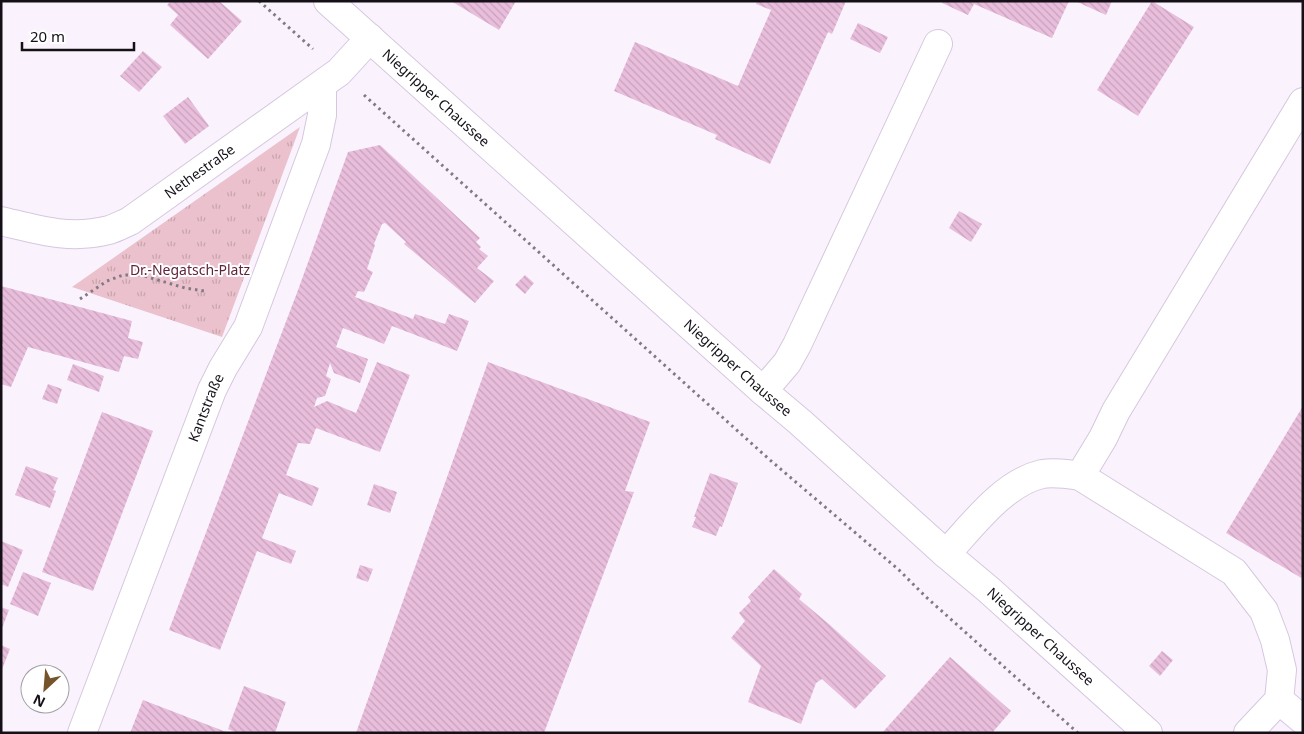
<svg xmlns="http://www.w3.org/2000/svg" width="1304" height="734" viewBox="0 0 1304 734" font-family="'Noto Sans',sans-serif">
  <defs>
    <pattern id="park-tufts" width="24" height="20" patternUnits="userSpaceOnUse" patternTransform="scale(1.25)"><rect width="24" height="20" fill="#eac1cc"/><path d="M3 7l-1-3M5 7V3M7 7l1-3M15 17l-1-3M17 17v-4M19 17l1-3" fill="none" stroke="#c8a5ae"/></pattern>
    <pattern id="building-back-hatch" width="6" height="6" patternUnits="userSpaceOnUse" patternTransform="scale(1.25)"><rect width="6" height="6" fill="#e9bedc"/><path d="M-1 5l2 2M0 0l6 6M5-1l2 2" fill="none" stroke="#c7a2bc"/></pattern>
  </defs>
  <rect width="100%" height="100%" fill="#faf3fd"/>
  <path fill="url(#park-tufts)" d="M 300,127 L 222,337 L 72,287 Z"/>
  <g fill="url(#building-back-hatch)">
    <path d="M 171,1 L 219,1 L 242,21 L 208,59 L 170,25 L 178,15 L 167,5 Z"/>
    <path d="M 451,1 L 516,1 L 499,30 Z"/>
    <path d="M 757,1 L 846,1 L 832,34 L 828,32 L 770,164 L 715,139 L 717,135 L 614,91 L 635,42 L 738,86 L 771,10 L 756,4 Z"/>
    <path d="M 943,1 L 1069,1 L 1052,38 L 974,4 L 968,15 L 942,3 Z"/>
    <path d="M 1075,1 L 1112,1 L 1106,15 Z"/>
    <path d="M 1152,1 L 1194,27 L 1138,116 L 1097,90 Z"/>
    <path d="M 858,23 L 888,37 L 880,53 L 850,39 Z"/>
    <path d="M 143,51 L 162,67 L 139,92 L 120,76 Z"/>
    <path d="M 188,97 L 209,126 L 185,144 L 163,116 Z"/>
    <path d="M 380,145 L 480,238 L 476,242 L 481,247 L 479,249 L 488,256 L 477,268 L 494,281 L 475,303 L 404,244 L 406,242 L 385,223 L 382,224 L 374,244 L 375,245 L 367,269 L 373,272 L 364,292 L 358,291 L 355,297 L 413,319 L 415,314 L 445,324 L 449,314 L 469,321 L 457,351 L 392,326 L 384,344 L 343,328 L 336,347 L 368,359 L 360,383 L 334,373 L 330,363 L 326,376 L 331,379 L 325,396 L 317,398 L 314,407 L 327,401 L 356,413 L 377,362 L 410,375 L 380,452 L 316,428 L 310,444 L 298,443 L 286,475 L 319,488 L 312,506 L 279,493 L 262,538 L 296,551 L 291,564 L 257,551 L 220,650 L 169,630 L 298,290 L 348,152 Z"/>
    <path d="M 959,211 L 982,224 L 971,242 L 949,228 Z"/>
    <path d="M 525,275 L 534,283 L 525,294 L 515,285 Z"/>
    <path d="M 1,286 L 132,321 L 128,338 L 143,342 L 138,359 L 124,356 L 119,372 L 28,347 L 11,387 L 1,384 L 1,351 L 3,344 L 1,344 Z"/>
    <path d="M 488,362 L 650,422 L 625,491 L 634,492 L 544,733 L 356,733 Z"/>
    <path d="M 73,364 L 104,376 L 99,392 L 67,380 Z"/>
    <path d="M 48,384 L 62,389 L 57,404 L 42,399 Z"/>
    <path d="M 1303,406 L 1303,579 L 1226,533 Z"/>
    <path d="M 102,412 L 153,431 L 93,591 L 42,572 Z"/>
    <path d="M 26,466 L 58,478 L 53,490 L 56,491 L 50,508 L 15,495 Z"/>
    <path d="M 710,473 L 738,483 L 722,527 L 720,526 L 716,536 L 692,527 L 696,517 L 694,517 Z"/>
    <path d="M 374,484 L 397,492 L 390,513 L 367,505 Z"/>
    <path d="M 1,541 L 23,550 L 8,587 L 1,584 Z"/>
    <path d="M 360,565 L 373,569 L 368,582 L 356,578 Z"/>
    <path d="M 774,569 L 802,594 L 799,599 L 830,625 L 886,676 L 855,709 L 822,679 L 816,683 L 801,724 L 748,702 L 761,666 L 731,638 L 745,621 L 739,613 L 751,601 L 748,597 Z"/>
    <path d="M 23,572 L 51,583 L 38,616 L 10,604 Z"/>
    <path d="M 1,607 L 9,610 L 1,631 Z"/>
    <path d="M 1,645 L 10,649 L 1,672 Z"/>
    <path d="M 1162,651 L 1173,660 L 1160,676 L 1149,666 Z"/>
    <path d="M 950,657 L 1011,711 L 992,733 L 882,733 Z"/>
    <path d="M 244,686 L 286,702 L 275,733 L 237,733 L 228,729 Z"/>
    <path d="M 143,700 L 229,733 L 130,733 Z"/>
  </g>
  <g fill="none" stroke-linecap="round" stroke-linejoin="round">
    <g stroke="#d6c7df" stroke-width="30">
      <g id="minor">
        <path id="s1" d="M 1,221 C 39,230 69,240 109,230 C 116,228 123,224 130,221 L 339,72 L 370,38"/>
        <path d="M 763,391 L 787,363 L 797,345 L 938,44"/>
        <path d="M 1080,476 L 1103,438 L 1116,411 L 1303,102"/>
        <path d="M 946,554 C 972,526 1003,483 1042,474 C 1055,472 1067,474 1080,476 L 1234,572 L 1264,611 L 1275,640 L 1282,670 L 1279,700"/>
        <path id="s2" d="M 82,733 L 212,390 L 223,368 L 248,327 L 316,144 L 322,115 L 322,85"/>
        <path d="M 1248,733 L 1279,700 L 1303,720"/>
      </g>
    </g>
    <g stroke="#d6c7df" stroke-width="30">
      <g id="major">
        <path id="s3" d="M 328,1 L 763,391 L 800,422 L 946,554 L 989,590 L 1148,733"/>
      </g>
    </g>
    <g stroke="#807a83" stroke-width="3" stroke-dasharray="2.5 4" stroke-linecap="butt">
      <path d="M 259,1 L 313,49"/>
      <path d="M 364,95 L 770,460 L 899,570 L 926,597 L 1078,733"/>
      <path d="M 80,299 L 107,281 L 123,275 L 141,275 L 185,288 L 204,291"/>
    </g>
    <use href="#minor" stroke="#fff" stroke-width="28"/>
    <use href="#major" stroke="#fff" stroke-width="28"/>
  </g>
  <g text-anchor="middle" stroke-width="4" stroke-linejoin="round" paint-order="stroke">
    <g font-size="14" fill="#151018" stroke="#fff">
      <text dy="5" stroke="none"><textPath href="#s3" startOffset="145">Niegripper Chaussee</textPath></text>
      <text dy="5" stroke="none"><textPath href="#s1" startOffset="218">Nethestraße</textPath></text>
      <text dy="5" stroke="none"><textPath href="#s3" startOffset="550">Niegripper Chaussee</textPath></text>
      <text dy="5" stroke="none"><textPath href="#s2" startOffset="348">Kantstraße</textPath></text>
      <text dy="5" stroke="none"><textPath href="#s3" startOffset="955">Niegripper Chaussee</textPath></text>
    </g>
    <g font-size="14" fill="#62243b" stroke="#fff">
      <text x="190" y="275">Dr.-Negatsch-Platz</text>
    </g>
  </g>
  <rect width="1304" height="734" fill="none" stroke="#151018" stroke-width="5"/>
  <g transform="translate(45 689) rotate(206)"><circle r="24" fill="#ffffff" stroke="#a19fa3"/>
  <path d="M0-4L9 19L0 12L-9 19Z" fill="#75542b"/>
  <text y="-8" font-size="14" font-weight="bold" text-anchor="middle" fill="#151018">N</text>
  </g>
  <path d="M22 42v8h112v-8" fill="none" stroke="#151018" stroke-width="2.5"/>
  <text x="30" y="42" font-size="15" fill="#151018" stroke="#ffffff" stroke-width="4" paint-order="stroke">20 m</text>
</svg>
